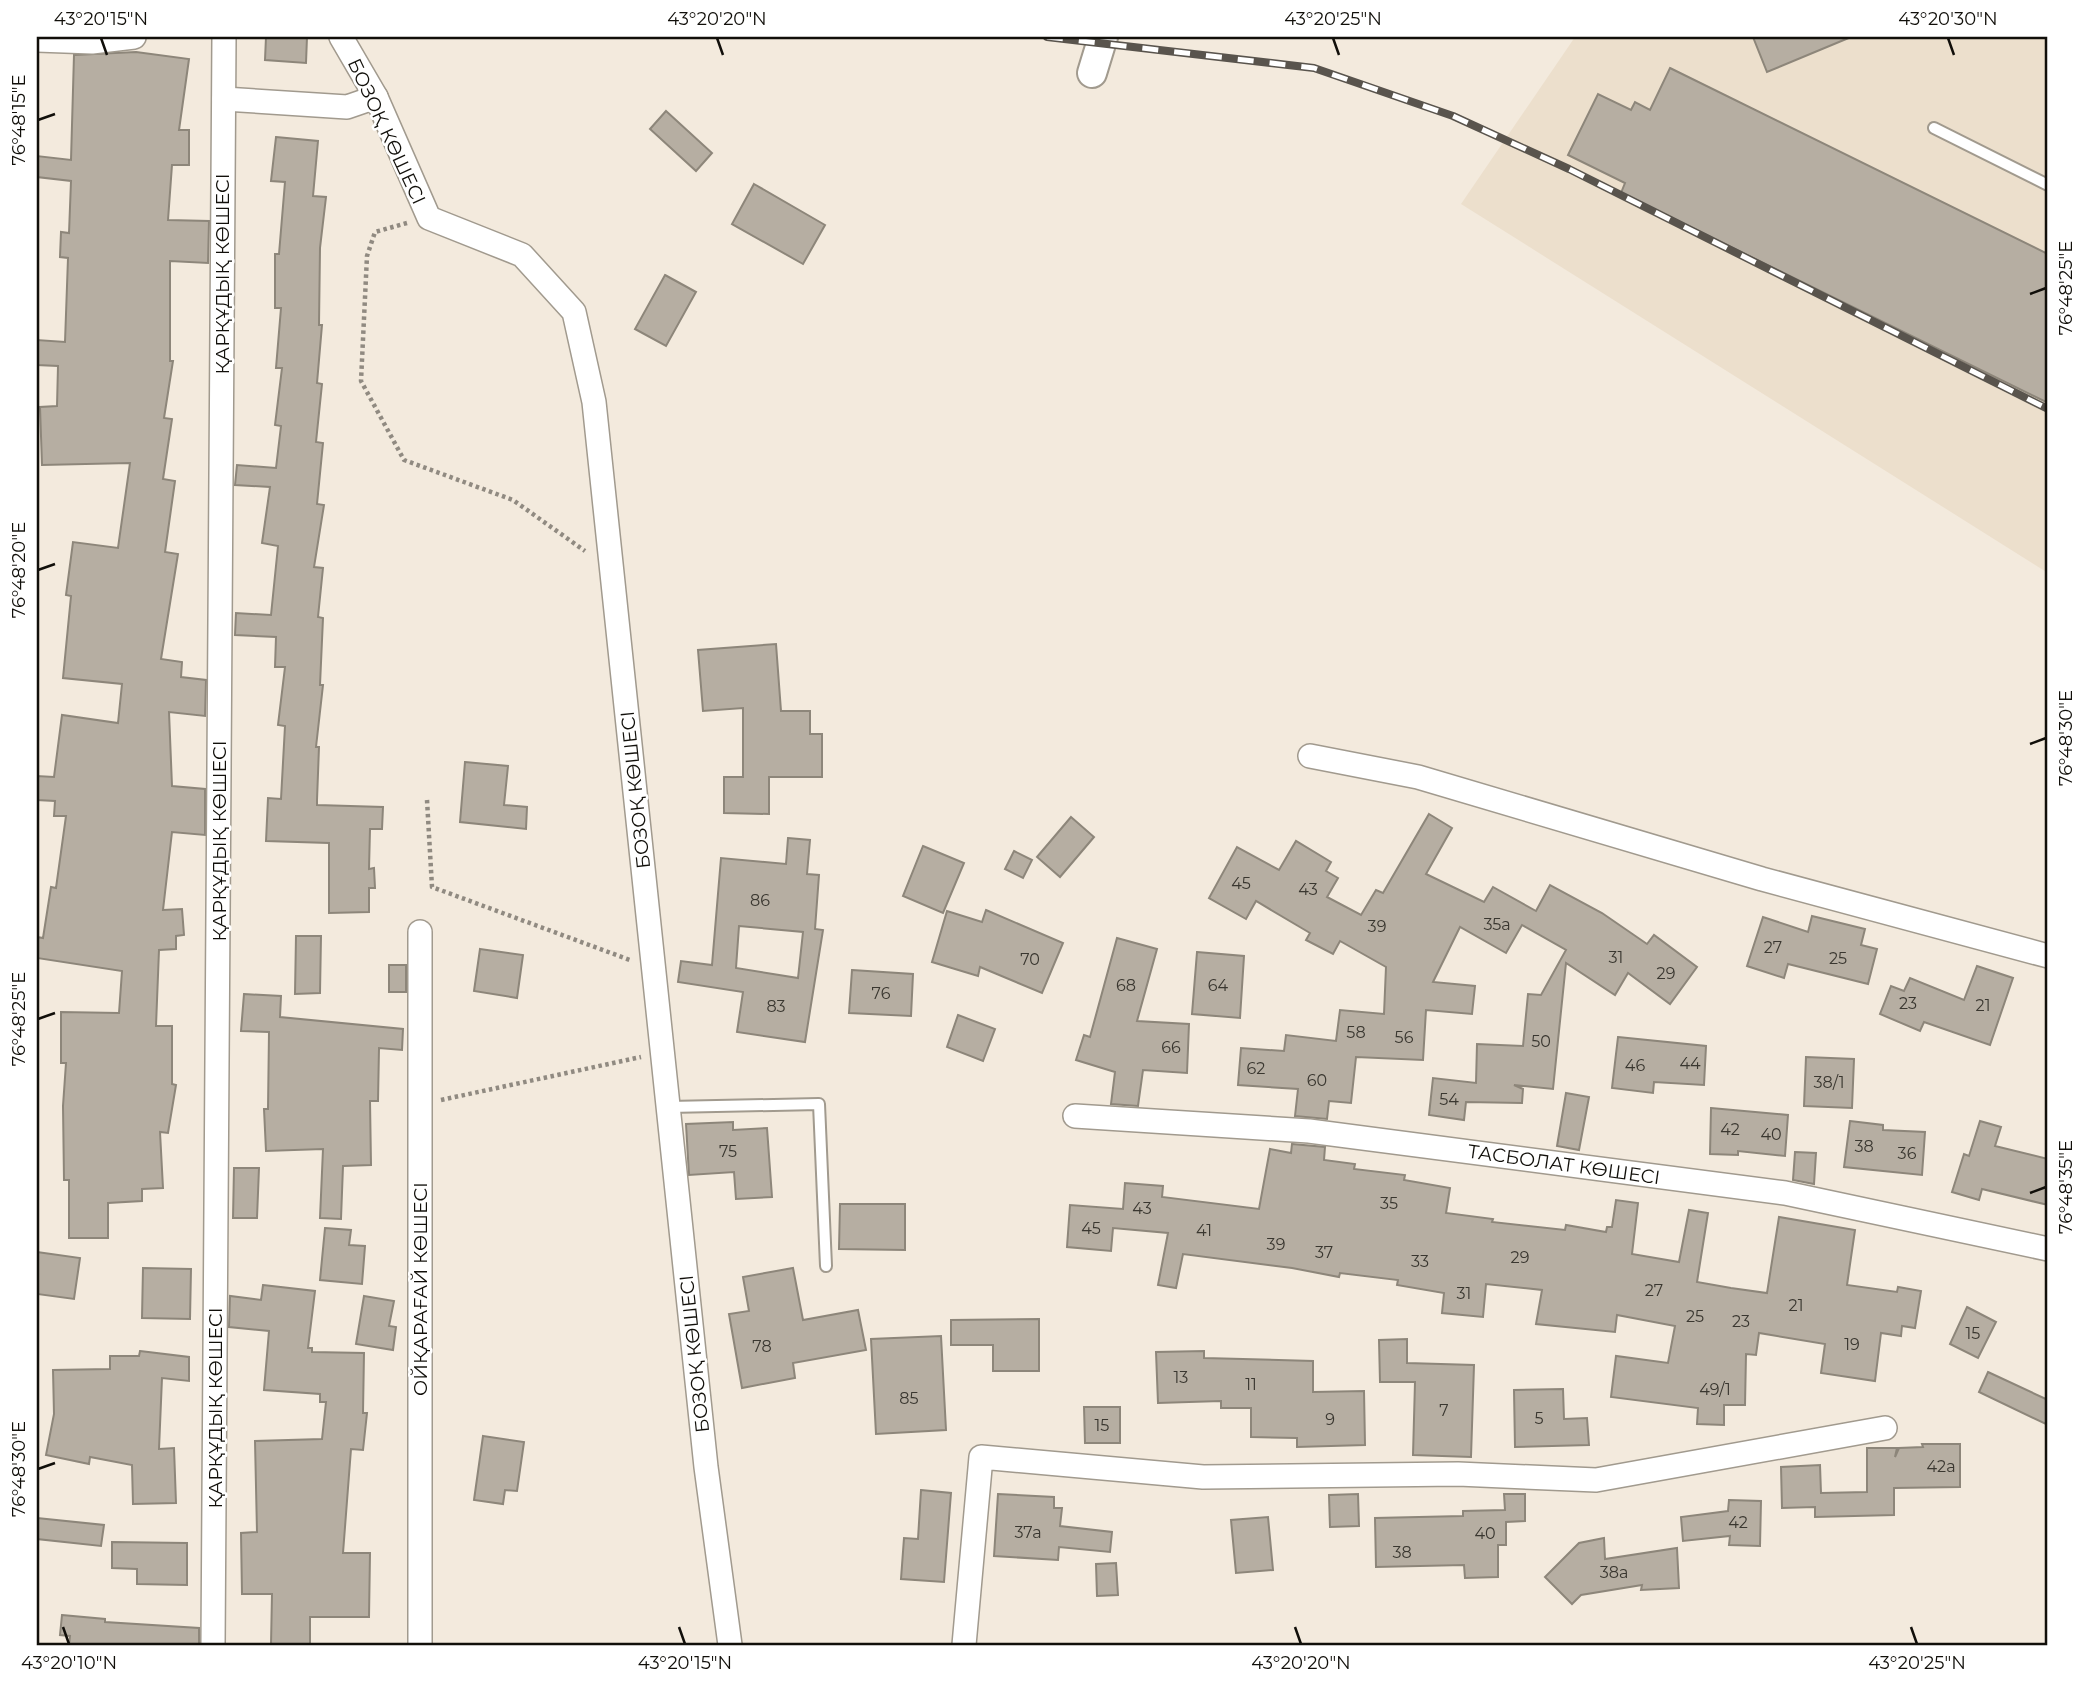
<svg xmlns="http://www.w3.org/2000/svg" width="2085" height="1682" viewBox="0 0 2085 1682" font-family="Montserrat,sans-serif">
  <rect width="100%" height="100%" fill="#f3eadd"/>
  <path fill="#ecdfcc" d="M 1575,37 L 2048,37 L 2048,573 L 1461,204 Z"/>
  <g fill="#b6aea2" stroke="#8d867a" stroke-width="2" fill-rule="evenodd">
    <path d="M 266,37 L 307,37 L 306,63 L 265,60 Z"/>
    <path d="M 1753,37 L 1851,37 L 1767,72 Z"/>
    <path d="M 136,52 L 189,59 L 179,130 L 189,130 L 189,165 L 172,165 L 168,220 L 209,221 L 208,263 L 170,261 L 170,361 L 173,361 L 164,418 L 172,419 L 163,479 L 175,481 L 165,552 L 178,554 L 161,659 L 182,662 L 181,677 L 206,680 L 205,716 L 169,712 L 172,786 L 205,789 L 205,835 L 172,832 L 163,910 L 182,909 L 184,935 L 176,936 L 176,949 L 159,950 L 156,1026 L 172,1026 L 172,1084 L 176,1085 L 168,1133 L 160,1132 L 163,1188 L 142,1189 L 142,1201 L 108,1203 L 108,1238 L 69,1238 L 69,1180 L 64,1180 L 63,1106 L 66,1063 L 61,1063 L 61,1012 L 119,1013 L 122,971 L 37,958 L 37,937 L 43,938 L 51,887 L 56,888 L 66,816 L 54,816 L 55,801 L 37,800 L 37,776 L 54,777 L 62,715 L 118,723 L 122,684 L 63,678 L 71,596 L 66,595 L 73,542 L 118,548 L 130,463 L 42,465 L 40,407 L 57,406 L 58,366 L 37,365 L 37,340 L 65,342 L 68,258 L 60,257 L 61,232 L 69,233 L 71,181 L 37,177 L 37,156 L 71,160 L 74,55 Z"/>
    <path d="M 1670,68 L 2048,254 L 2048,403 L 1621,193 L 1625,183 L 1568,155 L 1598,94 L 1631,110 L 1635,102 L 1650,110 Z"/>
    <path d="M 666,111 L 712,153 L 696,171 L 650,129 Z"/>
    <path d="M 276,137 L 318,141 L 313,196 L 326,197 L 320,248 L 319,325 L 322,325 L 317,383 L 322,384 L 316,442 L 323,443 L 317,504 L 324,505 L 314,567 L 323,568 L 318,617 L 323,618 L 320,685 L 323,685 L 316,747 L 319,747 L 317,800 L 317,805 L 383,807 L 382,829 L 370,829 L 369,869 L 374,868 L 375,888 L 369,888 L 369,912 L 329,913 L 329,843 L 266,841 L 268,798 L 281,799 L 285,726 L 278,725 L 285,667 L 275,667 L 276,637 L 235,635 L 236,613 L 271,615 L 278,546 L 262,543 L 270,487 L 235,485 L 237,465 L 276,468 L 281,426 L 275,425 L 282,368 L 276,368 L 281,308 L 275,308 L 275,254 L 279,254 L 285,182 L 271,181 Z"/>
    <path d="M 754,184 L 825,225 L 803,264 L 732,224 Z"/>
    <path d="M 665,275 L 696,292 L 666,346 L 635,329 Z"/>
    <path d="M 776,644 L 781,711 L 810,711 L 810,734 L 822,734 L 822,777 L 769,777 L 769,814 L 724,813 L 724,777 L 743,777 L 743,708 L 703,711 L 698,650 Z"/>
    <path d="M 465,762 L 508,766 L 504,805 L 527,807 L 526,829 L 460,822 Z"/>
    <path d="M 1429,814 L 1452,828 L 1426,874 L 1484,902 L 1493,887 L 1536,911 L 1550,885 L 1602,913 L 1647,944 L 1654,935 L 1697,967 L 1670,1004 L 1628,973 L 1615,995 L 1566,963 L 1553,1089 L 1514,1085 L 1523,1089 L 1522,1103 L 1466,1102 L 1464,1120 L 1429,1115 L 1433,1078 L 1476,1083 L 1477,1044 L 1523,1046 L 1528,994 L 1541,995 L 1566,950 L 1522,925 L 1506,953 L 1460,927 L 1433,982 L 1475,986 L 1472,1014 L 1426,1010 L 1423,1060 L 1356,1057 L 1351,1103 L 1329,1101 L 1327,1119 L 1295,1116 L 1298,1089 L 1238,1085 L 1241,1048 L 1284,1051 L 1286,1035 L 1336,1041 L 1340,1010 L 1384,1014 L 1386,967 L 1340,941 L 1333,954 L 1306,940 L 1310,933 L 1256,901 L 1246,919 L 1209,898 L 1237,847 L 1279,870 L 1296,841 L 1331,862 L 1326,871 L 1338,878 L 1327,897 L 1361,915 L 1376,890 L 1383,893 Z"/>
    <path d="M 1071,817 L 1094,837 L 1060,877 L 1037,857 Z"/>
    <path d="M 788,838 L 810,840 L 807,874 L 819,875 L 815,929 L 823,930 L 805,1042 L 737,1032 L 743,992 L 678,982 L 681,961 L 712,965 L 721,858 L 786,864 ZM 739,926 L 803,932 L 798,978 L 736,968 Z"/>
    <path d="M 923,846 L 964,863 L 943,913 L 903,896 Z"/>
    <path d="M 1014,851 L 1032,860 L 1023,878 L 1005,869 Z"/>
    <path d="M 986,910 L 1063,943 L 1042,993 L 980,967 L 978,976 L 932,962 L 947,911 L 982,922 Z"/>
    <path d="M 1812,916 L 1865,929 L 1861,945 L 1877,949 L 1868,984 L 1788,964 L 1784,978 L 1747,966 L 1763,917 L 1808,932 Z"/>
    <path d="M 296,936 L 321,936 L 320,993 L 295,994 Z"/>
    <path d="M 1117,938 L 1157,949 L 1137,1021 L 1189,1024 L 1187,1073 L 1143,1070 L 1138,1106 L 1111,1104 L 1115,1072 L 1076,1060 L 1084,1035 L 1090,1037 Z"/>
    <path d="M 480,949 L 523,955 L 517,998 L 474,991 Z"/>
    <path d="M 1197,952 L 1244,956 L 1240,1018 L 1192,1014 Z"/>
    <rect x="389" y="965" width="17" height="27"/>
    <path d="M 1977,966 L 2013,978 L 1990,1045 L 1924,1022 L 1920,1031 L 1880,1014 L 1891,986 L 1904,991 L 1910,978 L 1964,1000 Z"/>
    <path d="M 852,970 L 913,974 L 911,1016 L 849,1013 Z"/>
    <path d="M 244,994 L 281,996 L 280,1017 L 403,1029 L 402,1050 L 379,1048 L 378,1101 L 370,1101 L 371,1165 L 343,1166 L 341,1219 L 320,1218 L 323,1149 L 266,1151 L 264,1109 L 268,1109 L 269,1032 L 241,1031 Z"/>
    <path d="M 958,1015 L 995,1029 L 983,1061 L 947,1047 Z"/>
    <path d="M 1618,1037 L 1706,1046 L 1704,1085 L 1654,1082 L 1653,1093 L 1612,1088 Z"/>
    <path d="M 1806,1057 L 1854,1059 L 1852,1108 L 1804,1106 Z"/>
    <path d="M 1566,1093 L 1589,1097 L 1579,1150 L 1557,1146 Z"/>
    <path d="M 1711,1108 L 1788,1115 L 1785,1156 L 1738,1151 L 1738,1155 L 1710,1154 Z"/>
    <path d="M 1850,1121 L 1883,1125 L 1883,1130 L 1925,1132 L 1922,1175 L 1844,1167 Z"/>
    <path d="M 1980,1121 L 2001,1127 L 1995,1146 L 2048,1159 L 2048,1205 L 1982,1189 L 1979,1200 L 1952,1192 L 1964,1154 L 1969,1156 Z"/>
    <path d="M 733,1122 L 733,1130 L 767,1128 L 772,1197 L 736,1199 L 734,1172 L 689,1175 L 686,1124 Z"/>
    <path d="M 1292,1144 L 1325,1147 L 1324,1160 L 1355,1164 L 1354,1169 L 1405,1175 L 1404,1180 L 1450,1188 L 1446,1213 L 1493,1219 L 1492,1222 L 1565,1230 L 1566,1225 L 1606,1232 L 1607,1227 L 1612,1227 L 1616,1200 L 1638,1203 L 1632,1254 L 1679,1262 L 1689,1210 L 1708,1213 L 1697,1282 L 1731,1288 L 1767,1293 L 1779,1217 L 1855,1230 L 1847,1285 L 1897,1292 L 1898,1287 L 1921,1291 L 1915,1328 L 1902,1326 L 1901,1336 L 1881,1333 L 1875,1381 L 1821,1373 L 1825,1344 L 1759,1333 L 1756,1355 L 1746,1354 L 1745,1405 L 1724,1405 L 1724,1425 L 1697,1424 L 1698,1408 L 1611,1397 L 1616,1356 L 1668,1363 L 1675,1326 L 1617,1315 L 1615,1332 L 1536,1324 L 1542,1290 L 1486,1284 L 1483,1317 L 1442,1313 L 1444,1293 L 1397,1285 L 1398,1280 L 1340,1273 L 1339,1277 L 1292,1268 L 1183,1254 L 1176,1288 L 1158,1285 L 1168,1233 L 1113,1228 L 1111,1251 L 1067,1247 L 1070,1205 L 1123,1209 L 1125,1183 L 1163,1186 L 1162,1197 L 1259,1209 L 1270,1149 L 1291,1153 Z"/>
    <path d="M 1795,1152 L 1816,1153 L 1814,1184 L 1793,1180 Z"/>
    <path d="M 234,1168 L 259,1168 L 257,1218 L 233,1218 Z"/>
    <path d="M 840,1204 L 905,1204 L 905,1250 L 839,1249 Z"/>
    <path d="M 325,1228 L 351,1230 L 349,1245 L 365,1246 L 362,1284 L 320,1280 Z"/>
    <path d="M 37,1252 L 80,1258 L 74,1299 L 37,1294 Z"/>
    <path d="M 143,1268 L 191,1269 L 190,1319 L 142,1318 Z"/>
    <path d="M 793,1268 L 803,1320 L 858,1310 L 866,1350 L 793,1363 L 795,1378 L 742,1388 L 729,1314 L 749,1311 L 743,1277 Z"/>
    <path d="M 263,1285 L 315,1291 L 308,1348 L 312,1348 L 312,1352 L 364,1353 L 363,1413 L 367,1413 L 363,1450 L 351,1449 L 343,1553 L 370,1553 L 369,1617 L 310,1617 L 310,1645 L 271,1645 L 272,1594 L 242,1594 L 241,1533 L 257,1532 L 255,1441 L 322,1439 L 326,1402 L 320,1402 L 320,1394 L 264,1390 L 269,1331 L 229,1327 L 230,1296 L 261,1300 Z"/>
    <path d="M 364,1296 L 394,1301 L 389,1326 L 396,1327 L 393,1350 L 356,1344 Z"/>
    <path d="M 1967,1307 L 1996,1322 L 1978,1358 L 1950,1344 Z"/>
    <path d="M 1039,1319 L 1039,1371 L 993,1371 L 993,1345 L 951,1345 L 951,1320 Z"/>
    <path d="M 941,1336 L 946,1430 L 876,1434 L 871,1339 Z"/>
    <path d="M 1407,1339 L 1407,1363 L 1474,1365 L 1471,1457 L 1413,1455 L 1415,1382 L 1380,1382 L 1379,1340 Z"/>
    <path d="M 140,1351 L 189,1357 L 189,1381 L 162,1378 L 159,1449 L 174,1448 L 176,1503 L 133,1504 L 132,1465 L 90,1457 L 89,1464 L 46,1455 L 54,1414 L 53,1370 L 110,1369 L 110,1356 L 139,1356 Z"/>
    <path d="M 1204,1351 L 1204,1358 L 1313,1361 L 1313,1392 L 1364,1391 L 1365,1445 L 1297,1447 L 1297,1438 L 1251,1437 L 1251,1408 L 1221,1408 L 1221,1401 L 1158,1403 L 1156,1352 Z"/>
    <path d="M 1988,1372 L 2048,1400 L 2048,1425 L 1979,1392 Z"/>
    <path d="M 1563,1389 L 1564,1419 L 1587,1418 L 1589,1445 L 1515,1447 L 1514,1390 Z"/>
    <path d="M 1084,1407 L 1120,1407 L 1120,1443 L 1085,1443 Z"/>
    <path d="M 483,1436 L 524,1442 L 517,1491 L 505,1490 L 503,1504 L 474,1500 Z"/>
    <path d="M 1922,1444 L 1960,1444 L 1960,1487 L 1894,1488 L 1894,1515 L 1815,1517 L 1815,1507 L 1782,1508 L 1781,1467 L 1820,1465 L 1821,1493 L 1867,1492 L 1867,1448 L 1897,1448 L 1895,1457 L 1899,1448 L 1923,1447 Z"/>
    <path d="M 921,1490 L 951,1493 L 944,1582 L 901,1579 L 904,1538 L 918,1539 Z"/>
    <path d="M 998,1494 L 1054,1497 L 1054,1508 L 1062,1508 L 1060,1526 L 1112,1532 L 1110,1552 L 1059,1547 L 1058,1560 L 994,1556 Z"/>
    <path d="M 1358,1494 L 1359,1526 L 1330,1527 L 1329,1495 Z"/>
    <path d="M 1504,1494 L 1525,1494 L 1525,1521 L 1506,1522 L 1506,1545 L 1498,1545 L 1498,1577 L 1465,1578 L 1464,1565 L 1376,1567 L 1375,1518 L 1463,1516 L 1463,1511 L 1505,1510 Z"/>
    <path d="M 1729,1500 L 1761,1501 L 1760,1546 L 1729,1545 L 1730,1536 L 1683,1541 L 1681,1517 L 1728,1511 Z"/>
    <path d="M 1268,1517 L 1273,1570 L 1236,1573 L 1231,1520 Z"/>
    <path d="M 37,1518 L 104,1525 L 101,1546 L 37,1539 Z"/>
    <path d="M 1604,1538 L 1605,1559 L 1677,1548 L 1679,1588 L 1641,1590 L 1642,1585 L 1581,1595 L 1572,1604 L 1545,1577 L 1579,1543 Z"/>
    <path d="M 112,1542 L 187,1543 L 187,1585 L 137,1584 L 137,1569 L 112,1568 Z"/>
    <path d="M 1116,1563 L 1118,1595 L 1097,1596 L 1096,1564 Z"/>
    <path d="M 62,1615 L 105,1619 L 105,1622 L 199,1628 L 199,1645 L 69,1645 L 70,1636 L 60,1635 Z"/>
  </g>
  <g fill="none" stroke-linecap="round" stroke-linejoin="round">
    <g stroke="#a19a8e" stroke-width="14">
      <g id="service">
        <path d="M 1934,128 L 2048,185"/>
        <path d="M 669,1107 L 819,1104 L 826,1266"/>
      </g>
    </g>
    <g stroke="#a19a8e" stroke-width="26">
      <g id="minor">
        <path d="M 341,37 L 376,97 L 429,218 L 522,255 L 574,312 L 594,402 L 706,1467 L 730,1645"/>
        <path d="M 37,40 L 92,42 L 134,37"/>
        <path d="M 224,99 L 347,107 L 376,97"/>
        <path d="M 1310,756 L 1418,777 L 1762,879 L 2048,956"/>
        <path d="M 420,932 L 420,1645"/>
        <path d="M 1075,1116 L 1309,1131 L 1785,1193 L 2048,1249"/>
        <path d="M 213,1645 L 224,37"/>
        <path d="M 964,1645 L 981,1457 L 1203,1477 L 1458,1474 L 1596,1480 L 1885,1428"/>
      </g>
    </g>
    <g stroke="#a19a8e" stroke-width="32">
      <path id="tertiary" d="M 1092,73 L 1103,37"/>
    </g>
    <g stroke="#908a81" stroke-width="4.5" stroke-dasharray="3.5 3.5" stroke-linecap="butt">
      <path d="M 407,223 L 375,232 L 367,256 L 361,381 L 404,460 L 513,500 L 585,551"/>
      <path d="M 427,800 L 432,887 L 630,960"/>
      <path d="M 441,1100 L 641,1057"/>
    </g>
    <use href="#service" stroke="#fff" stroke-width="10"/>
    <use href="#minor" stroke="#fff" stroke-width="23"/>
    <use href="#tertiary" stroke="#fff" stroke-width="28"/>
    <g stroke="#59544d" stroke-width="8">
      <path id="rail" d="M 1047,37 L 1314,68 L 1453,116 L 1569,169 L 2048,409"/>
    </g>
    <use href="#rail" stroke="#fff" stroke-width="5" stroke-dasharray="16" stroke-linecap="butt"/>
  </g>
  <path fill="none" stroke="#110f0a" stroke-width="2.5" d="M 101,38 L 107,55M 717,38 L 723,55M 1333,38 L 1339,55M 1948,38 L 1954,55M 38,120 L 55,114M 2030,294 L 2046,288M 38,570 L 55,564M 2030,744 L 2046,738M 38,1019 L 55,1013M 2030,1193 L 2046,1187M 38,1469 L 55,1463M 63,1627 L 69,1644M 679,1627 L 685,1644M 1295,1627 L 1301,1644M 1911,1627 L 1917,1644"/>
  <g text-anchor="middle" stroke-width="5" stroke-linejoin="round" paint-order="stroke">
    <g font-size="16" fill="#3a3730">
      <text x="1241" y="889">45</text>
      <text x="1308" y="895">43</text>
      <text x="760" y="906">86</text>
      <text x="1497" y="930">35а</text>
      <text x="1377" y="932">39</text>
      <text x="1773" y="953">27</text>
      <text x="1616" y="963">31</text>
      <text x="1838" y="964">25</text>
      <text x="1030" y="965">70</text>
      <text x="1666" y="979">29</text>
      <text x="1126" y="991">68</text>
      <text x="1218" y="991">64</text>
      <text x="881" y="999">76</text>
      <text x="1908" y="1009">23</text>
      <text x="1983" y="1011">21</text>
      <text x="776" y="1012">83</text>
      <text x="1356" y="1038">58</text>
      <text x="1404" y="1043">56</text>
      <text x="1541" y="1047">50</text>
      <text x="1171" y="1053">66</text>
      <text x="1690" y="1069">44</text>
      <text x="1635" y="1071">46</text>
      <text x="1256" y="1074">62</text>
      <text x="1317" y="1086">60</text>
      <text x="1829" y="1088">38/1</text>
      <text x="1449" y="1105">54</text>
      <text x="1730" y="1135">42</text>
      <text x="1771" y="1140">40</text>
      <text x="1864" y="1152">38</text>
      <text x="728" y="1157">75</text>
      <text x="1907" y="1159">36</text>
      <text x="1389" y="1209">35</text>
      <text x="1142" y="1214">43</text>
      <text x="1091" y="1234">45</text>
      <text x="1204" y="1236">41</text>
      <text x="1276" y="1250">39</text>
      <text x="1324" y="1258">37</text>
      <text x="1520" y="1263">29</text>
      <text x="1420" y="1267">33</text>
      <text x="1654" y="1296">27</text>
      <text x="1464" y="1299">31</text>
      <text x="1796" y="1311">21</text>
      <text x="1695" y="1322">25</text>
      <text x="1741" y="1327">23</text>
      <text x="1973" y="1339">15</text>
      <text x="1852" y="1350">19</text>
      <text x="762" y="1352">78</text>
      <text x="1181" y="1383">13</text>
      <text x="1251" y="1390">11</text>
      <text x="1715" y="1395">49/1</text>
      <text x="909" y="1404">85</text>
      <text x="1444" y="1416">7</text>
      <text x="1539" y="1424">5</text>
      <text x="1330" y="1425">9</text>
      <text x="1102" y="1431">15</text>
      <text x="1941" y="1472">42а</text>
      <text x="1738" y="1528">42</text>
      <text x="1028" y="1538">37а</text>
      <text x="1485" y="1539">40</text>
      <text x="1402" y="1558">38</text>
      <text x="1614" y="1578">38а</text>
    </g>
    <g font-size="19" fill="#110f0a" stroke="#fff">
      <text transform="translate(387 131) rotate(65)" y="7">БОЗОҚ КӨШЕСІ</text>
      <text transform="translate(222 274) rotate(-90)" y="7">ҚАРҚҰДЫҚ КӨШЕСІ</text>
      <text transform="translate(635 790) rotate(-96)" y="7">БОЗОҚ КӨШЕСІ</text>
      <text transform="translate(219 841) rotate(-90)" y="7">ҚАРҚҰДЫҚ КӨШЕСІ</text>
      <text transform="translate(1564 1164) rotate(8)" y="7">ТАСБОЛАТ КӨШЕСІ</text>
      <text transform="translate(420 1289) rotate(-90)" y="7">ОЙҚАРАҒАЙ КӨШЕСІ</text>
      <text transform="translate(694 1354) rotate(-96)" y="7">БОЗОҚ КӨШЕСІ</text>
      <text transform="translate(215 1408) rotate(-90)" y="7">ҚАРҚҰДЫҚ КӨШЕСІ</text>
    </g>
  </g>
  <rect width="2085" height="1682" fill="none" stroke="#ffffff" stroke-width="77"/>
  <rect x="38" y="38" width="2008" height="1606" fill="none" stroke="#110f0a" stroke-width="2.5"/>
  <g font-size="18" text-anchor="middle" fill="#110f0a">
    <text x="101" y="25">43°20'15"N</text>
    <text x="717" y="25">43°20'20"N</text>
    <text x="1333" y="25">43°20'25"N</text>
    <text x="1948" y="25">43°20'30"N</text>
    <text transform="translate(19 120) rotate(-90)" y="6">76°48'15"E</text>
    <text transform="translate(2066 288) rotate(-90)" y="6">76°48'25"E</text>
    <text transform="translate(19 570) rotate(-90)" y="6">76°48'20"E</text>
    <text transform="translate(2066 738) rotate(-90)" y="6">76°48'30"E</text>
    <text transform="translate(19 1019) rotate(-90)" y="6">76°48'25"E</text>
    <text transform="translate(2066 1187) rotate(-90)" y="6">76°48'35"E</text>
    <text transform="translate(19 1469) rotate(-90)" y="6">76°48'30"E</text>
    <text x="69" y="1669">43°20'10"N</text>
    <text x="685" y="1669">43°20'15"N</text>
    <text x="1301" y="1669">43°20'20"N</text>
    <text x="1917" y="1669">43°20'25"N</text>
  </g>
</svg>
